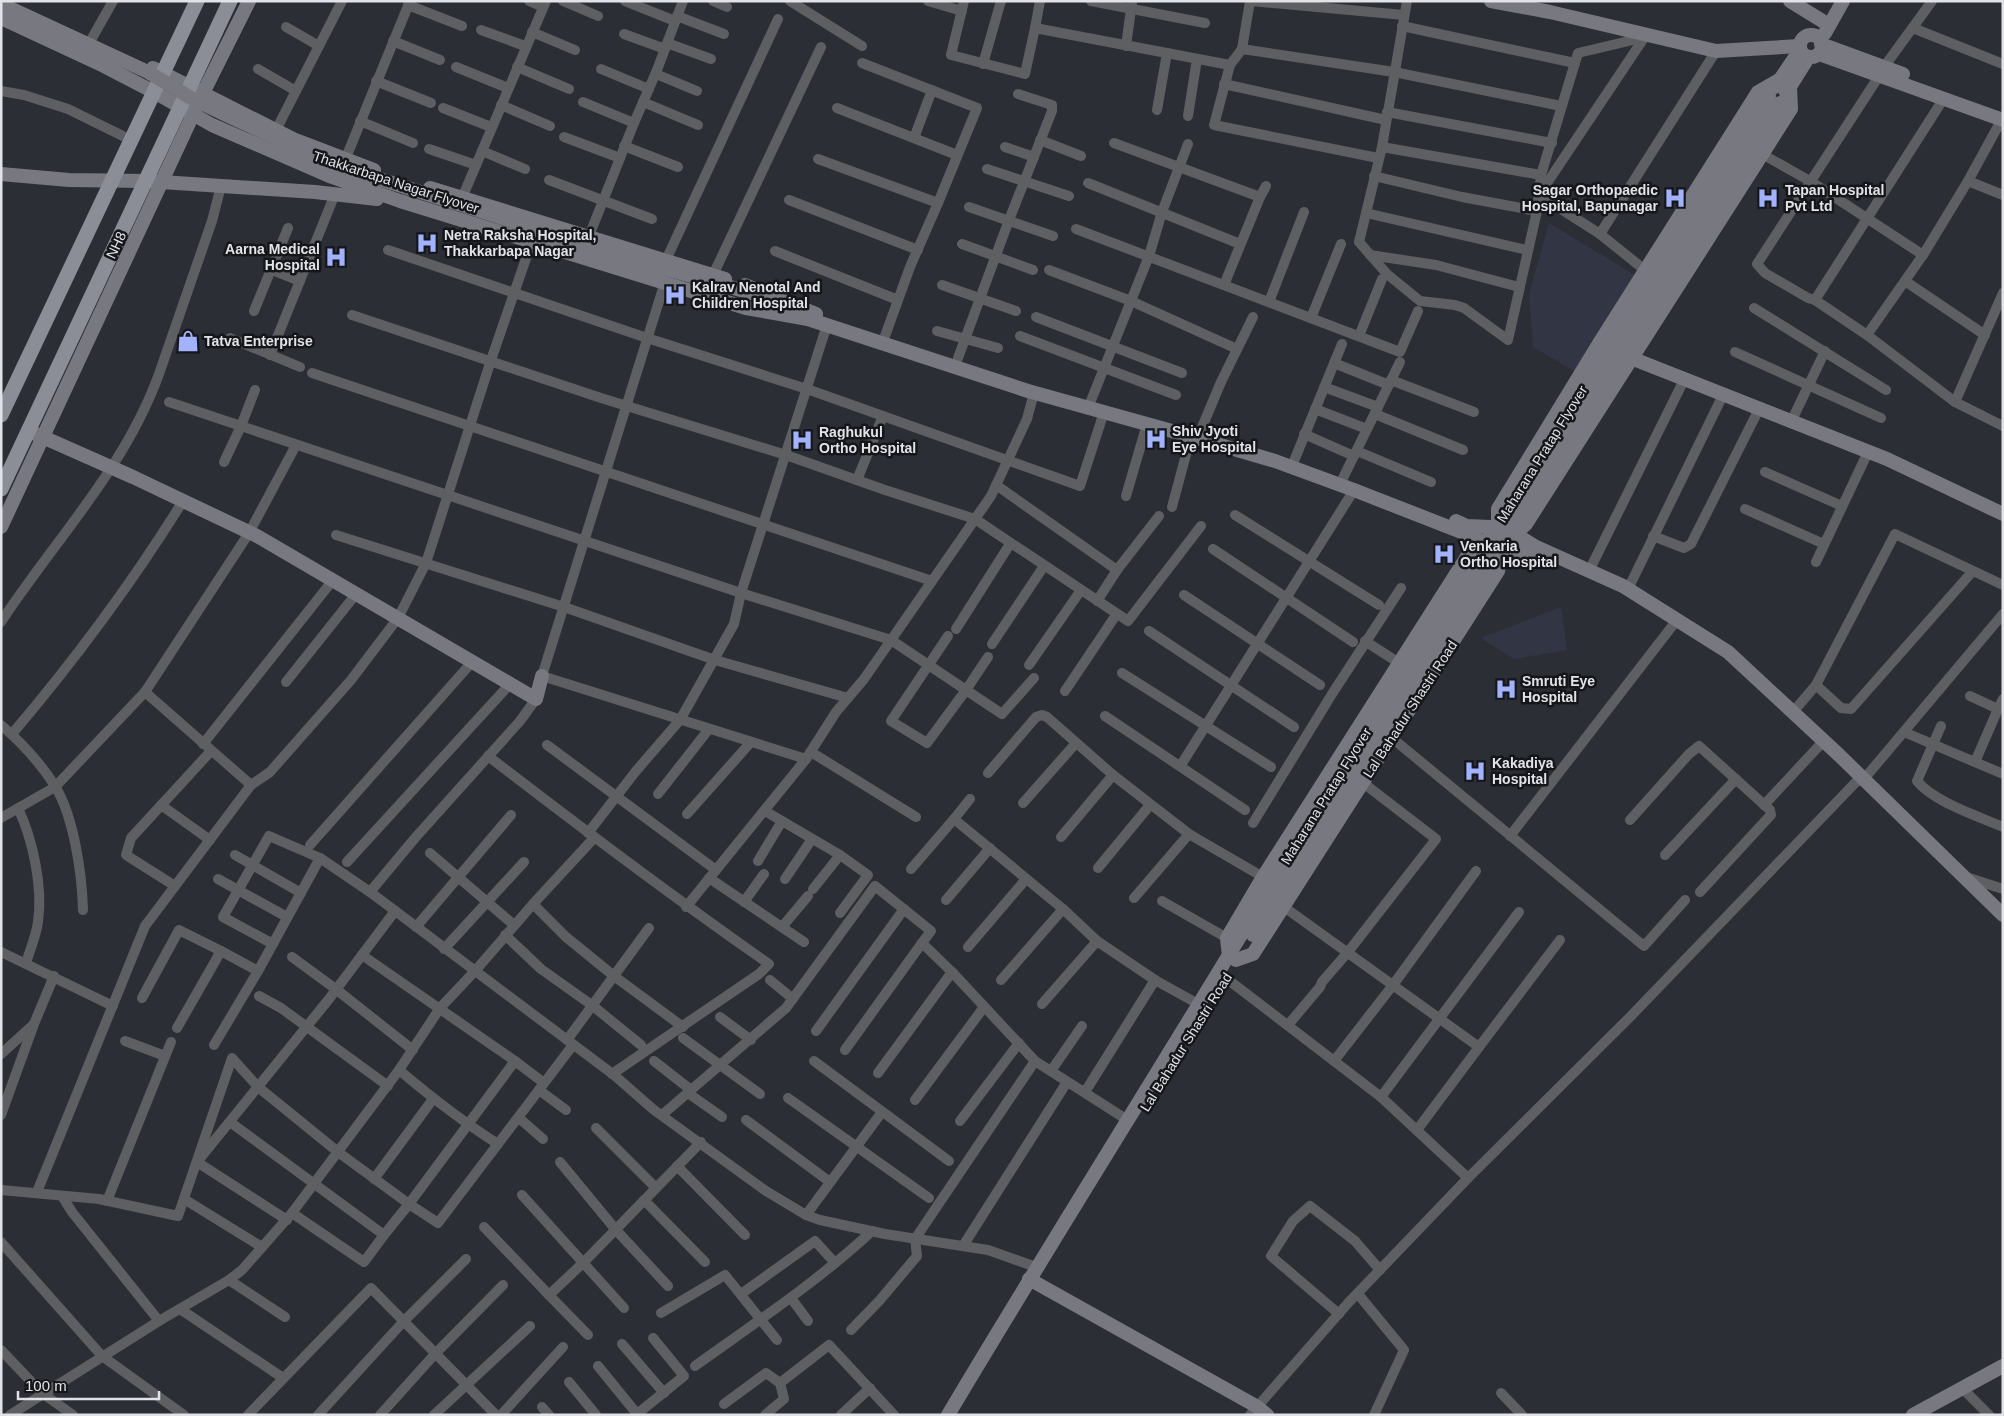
<svg xmlns="http://www.w3.org/2000/svg" width="2004" height="1416" viewBox="0 0 2004 1416" font-family="Helvetica,sans-serif">
  <rect width="100%" height="100%" fill="#2c2e36"/>
  <g fill="#323644">
    <path d="M 1549,223 L 1635,275 L 1576,372 L 1533,347 L 1529,294 Z"/>
    <path d="M 1561,607 L 1567,650 L 1514,659 L 1481,638 Z"/>
  </g>
  <g fill="none" stroke-linecap="round" stroke-linejoin="round">
    <g stroke="#5d5f63" stroke-width="10">
      <path d="M 529,1 L 543,7"/>
      <path d="M 563,1 L 598,16"/>
      <path d="M 625,1 L 675,21"/>
      <path d="M 713,1 L 727,7"/>
      <path d="M 790,1 L 862,46"/>
      <path d="M 928,1 L 962,11"/>
      <path d="M 964,1 L 951,55 L 1025,74 L 1035,28"/>
      <path d="M 1040,1 L 1035,28 L 1230,65 L 1242,49 L 1394,72 L 1561,106"/>
      <path d="M 1091,1 L 1205,23"/>
      <path d="M 1251,1 L 1404,15"/>
      <path d="M 1407,1 L 1382,147 L 1359,242 L 1387,274 L 1420,301 L 1455,305 L 1464,308 L 1508,340 L 1537,211 L 1541,175 L 1578,53 L 1650,36"/>
      <path d="M 408,5 L 462,26"/>
      <path d="M 677,16 L 724,34"/>
      <path d="M 1402,26 L 1575,63"/>
      <path d="M 286,27 L 319,46"/>
      <path d="M 1913,28 L 2003,64"/>
      <path d="M 481,30 L 525,46"/>
      <path d="M 532,32 L 575,50"/>
      <path d="M 624,34 L 665,49"/>
      <path d="M 1644,38 L 1539,195 L 1600,234 L 1646,271"/>
      <path d="M 91,40 L 113,1"/>
      <path d="M 393,41 L 440,60"/>
      <path d="M 667,43 L 711,59"/>
      <path d="M 1126,46 L 1132,2"/>
      <path d="M 1242,49 L 1250,1"/>
      <path d="M 983,64 L 1001,1"/>
      <path d="M 1230,65 L 1214,125 L 1378,158"/>
      <path d="M 456,67 L 508,88"/>
      <path d="M 517,67 L 569,89"/>
      <path d="M 1884,67 L 1932,1"/>
      <path d="M 258,69 L 296,91"/>
      <path d="M 601,69 L 649,89"/>
      <path d="M 656,74 L 697,91"/>
      <path d="M 376,81 L 431,103"/>
      <path d="M 1224,84 L 1386,120"/>
      <path d="M 1,91 L 24,95 L 68,109 L 131,140"/>
      <path d="M 1944,98 L 1815,300 L 1867,335 L 1955,402"/>
      <path d="M 583,102 L 634,123"/>
      <path d="M 643,102 L 698,125"/>
      <path d="M 501,105 L 550,126"/>
      <path d="M 443,108 L 491,127"/>
      <path d="M 837,108 L 957,155"/>
      <path d="M 1157,110 L 1167,53"/>
      <path d="M 1387,112 L 1552,143"/>
      <path d="M 1188,116 L 1197,59"/>
      <path d="M 360,121 L 413,143"/>
      <path d="M 276,130 L 342,1"/>
      <path d="M 564,137 L 620,158"/>
      <path d="M 914,138 L 932,90"/>
      <path d="M 1040,140 L 1081,156"/>
      <path d="M 1114,143 L 1260,197 L 1224,285"/>
      <path d="M 624,146 L 678,167"/>
      <path d="M 1005,147 L 1034,157"/>
      <path d="M 1382,147 L 1541,175"/>
      <path d="M 429,149 L 476,165"/>
      <path d="M 482,151 L 525,169"/>
      <path d="M 1762,154 L 1810,181 L 1923,255"/>
      <path d="M 818,159 L 938,203 L 977,108 L 862,63"/>
      <path d="M 345,160 L 410,1"/>
      <path d="M 987,169 L 1069,196"/>
      <path d="M 1374,176 L 1462,197 L 1537,211"/>
      <path d="M 549,180 L 652,219"/>
      <path d="M 1968,181 L 2003,195"/>
      <path d="M 1088,183 L 1240,244"/>
      <path d="M 1260,197 L 1266,186"/>
      <path d="M 462,198 L 546,1"/>
      <path d="M 789,200 L 918,250"/>
      <path d="M 969,207 L 1053,236"/>
      <path d="M 1366,213 L 1527,250"/>
      <path d="M 1076,229 L 1400,352 L 1418,311"/>
      <path d="M 1600,234 L 1716,51"/>
      <path d="M 589,236 L 634,123 L 657,70 L 683,1"/>
      <path d="M 962,244 L 1033,270"/>
      <path d="M 388,250 L 647,338 L 807,389 L 1080,486 L 1104,412"/>
      <path d="M 775,251 L 898,300"/>
      <path d="M 1370,255 L 1436,265 L 1519,287"/>
      <path d="M 666,260 L 778,19"/>
      <path d="M 270,269 L 300,281"/>
      <path d="M 1049,270 L 1131,301 L 1237,349"/>
      <path d="M 713,275 L 821,47"/>
      <path d="M 1905,281 L 1985,335"/>
      <path d="M 665,282 L 542,676 L 806,759"/>
      <path d="M 942,285 L 1016,311"/>
      <path d="M 2003,293 L 1955,402 L 2003,426"/>
      <path d="M 1815,300 L 1808,298 L 1765,273 L 1757,264 L 1879,76"/>
      <path d="M 1269,302 L 1304,212"/>
      <path d="M 1754,308 L 1886,390"/>
      <path d="M 254,311 L 288,228"/>
      <path d="M 352,315 L 601,398 L 786,455 L 885,490 L 975,519 L 1128,621 L 1201,526"/>
      <path d="M 1036,317 L 1182,373"/>
      <path d="M 1311,318 L 1341,244"/>
      <path d="M 937,331 L 998,348"/>
      <path d="M 1867,335 L 1923,255 L 1968,181 L 2002,119"/>
      <path d="M 885,336 L 910,267 L 938,203"/>
      <path d="M 1020,336 L 1176,395"/>
      <path d="M 1359,336 L 1382,279"/>
      <path d="M 230,338 L 300,367"/>
      <path d="M 1735,352 L 1881,418"/>
      <path d="M 270,355 L 335,194"/>
      <path d="M 958,358 L 1009,220 L 1052,111 L 1052,105 L 1018,94"/>
      <path d="M 1334,363 L 1389,385"/>
      <path d="M 312,373 L 932,581"/>
      <path d="M 1391,380 L 1474,412"/>
      <path d="M 1324,387 L 1378,407"/>
      <path d="M 169,402 L 741,593 L 891,640 L 1002,714 L 1034,678"/>
      <path d="M 1090,403 L 1149,256 L 1162,212 L 1188,144"/>
      <path d="M 1315,409 L 1367,429"/>
      <path d="M 1375,414 L 1463,450"/>
      <path d="M 1791,422 L 1825,351"/>
      <path d="M 1200,432 L 1221,382 L 1253,317"/>
      <path d="M 1304,434 L 1354,456"/>
      <path d="M 1357,451 L 1431,482"/>
      <path d="M 1294,461 L 1342,344"/>
      <path d="M 224,462 L 241,426 L 255,390"/>
      <path d="M 1765,472 L 1842,506"/>
      <path d="M 1343,478 L 1400,362"/>
      <path d="M 857,480 L 883,416"/>
      <path d="M 996,485 L 1117,570"/>
      <path d="M 1126,496 L 1147,424"/>
      <path d="M 1172,507 L 1191,436"/>
      <path d="M 1745,509 L 1824,544"/>
      <path d="M 1235,515 L 1379,605"/>
      <path d="M 336,535 L 564,607 L 715,660 L 848,698"/>
      <path d="M 1653,536 L 1684,548 L 1691,544 L 1759,409"/>
      <path d="M 1213,549 L 1353,642"/>
      <path d="M 1816,562 L 1868,452"/>
      <path d="M 1589,571 L 1684,380"/>
      <path d="M 1628,589 L 1723,395"/>
      <path d="M 1184,595 L 1320,685"/>
      <path d="M 1097,601 L 1117,570 L 1159,516"/>
      <path d="M 1,622 C 55,540 125,468 159,374 L 212,221 L 221,186"/>
      <path d="M 956,629 L 1010,544"/>
      <path d="M 1149,631 L 1294,727"/>
      <path d="M 948,636 L 891,721 L 927,743 L 966,690 L 988,657"/>
      <path d="M 1365,641 L 1399,663"/>
      <path d="M 992,644 L 1044,566"/>
      <path d="M 1029,665 L 1081,590"/>
      <path d="M 1122,673 L 1271,767"/>
      <path d="M 286,682 L 356,594"/>
      <path d="M 1816,685 L 1841,708 L 1851,709 L 1972,572"/>
      <path d="M 1065,691 L 1116,615"/>
      <path d="M 145,692 L 251,785"/>
      <path d="M 1970,696 L 1998,709 L 1975,762"/>
      <path d="M 1998,709 L 2003,699"/>
      <path d="M 1793,712 L 1816,685 L 1895,534 L 2003,585"/>
      <path d="M 1105,716 L 1245,810"/>
      <path d="M 1,725 C 21,742 41,764 55,786 C 74,817 82,874 83,910"/>
      <path d="M 1941,726 L 1917,781 C 1934,802 1978,816 2003,827"/>
      <path d="M 1904,732 L 2003,774"/>
      <path d="M 12,734 C 74,661 132,583 183,501"/>
      <path d="M 1392,738 L 1644,946 L 1685,900"/>
      <path d="M 203,744 L 333,580"/>
      <path d="M 547,745 L 716,870"/>
      <path d="M 811,752 L 916,817"/>
      <path d="M 488,756 C 580,827 673,897 769,964 L 759,974 L 612,1074"/>
      <path d="M 1181,765 L 1354,490"/>
      <path d="M 988,773 L 1036,717 L 1042,715 L 1047,717 L 1113,775 L 1189,834 L 1263,877"/>
      <path d="M 658,794 L 709,729"/>
      <path d="M 970,799 L 954,819 L 1063,909 L 1097,941 L 1155,980 L 1200,1005"/>
      <path d="M 1023,803 L 1076,743"/>
      <path d="M 161,805 L 210,840"/>
      <path d="M 1764,805 L 1819,746"/>
      <path d="M 18,808 C 33,840 43,887 38,922 C 36,936 30,950 26,963"/>
      <path d="M 765,811 L 840,855 L 868,875 L 840,913"/>
      <path d="M 687,814 L 751,742"/>
      <path d="M 1,818 L 55,787 L 145,692 L 249,533 L 296,445"/>
      <path d="M 1630,820 L 1689,754 L 1699,746 L 1770,810 L 1771,815 L 1768,818 L 1700,892"/>
      <path d="M 1253,823 L 1332,694 L 1401,588"/>
      <path d="M 588,833 L 636,771 L 680,720 L 734,624 L 741,593 L 827,325"/>
      <path d="M 1510,836 L 1673,625"/>
      <path d="M 1061,837 L 1113,775"/>
      <path d="M 594,838 L 533,904 L 566,937 L 614,976 L 683,1027"/>
      <path d="M 310,845 L 473,661"/>
      <path d="M 430,853 L 514,925"/>
      <path d="M 235,855 L 301,893"/>
      <path d="M 1665,855 L 1736,779"/>
      <path d="M 758,861 L 782,821"/>
      <path d="M 347,862 L 510,684"/>
      <path d="M 1098,868 L 1150,805"/>
      <path d="M 911,869 L 954,819"/>
      <path d="M 1966,877 L 2003,889"/>
      <path d="M 709,878 L 804,942"/>
      <path d="M 218,879 L 287,917"/>
      <path d="M 785,879 L 812,839"/>
      <path d="M 175,886 L 126,855 L 131,838 L 211,751"/>
      <path d="M 813,889 L 840,855"/>
      <path d="M 370,892 L 415,838 L 520,721 L 536,699"/>
      <path d="M 1134,898 L 1189,834"/>
      <path d="M 946,900 L 990,848"/>
      <path d="M 1162,901 L 1227,938"/>
      <path d="M 744,902 L 764,874"/>
      <path d="M 686,907 L 806,759 L 836,712 L 864,679 L 991,496 L 1027,419 L 1034,393"/>
      <path d="M 1284,907 L 1479,1047 L 1560,940"/>
      <path d="M 416,927 L 511,815"/>
      <path d="M 782,927 L 808,896"/>
      <path d="M 505,935 L 541,969 L 593,1006 L 641,1045"/>
      <path d="M 273,944 L 223,917 L 269,836 L 320,858 L 370,892 L 614,1075 L 654,1110 L 766,1191 L 806,1215 L 820,1220 L 885,1234 L 988,1250 L 1036,1267"/>
      <path d="M 968,947 L 1026,879"/>
      <path d="M 444,949 L 524,862"/>
      <path d="M 1,952 L 113,1006"/>
      <path d="M 362,955 L 515,1061 L 409,1204 L 438,1223 L 573,1045"/>
      <path d="M 292,957 L 337,990 L 413,1050"/>
      <path d="M 1218,972 L 1381,1097 L 1468,1178 L 1631,1016 L 1856,782 L 1864,779 L 2003,614"/>
      <path d="M 770,980 L 793,999"/>
      <path d="M 1001,980 L 1063,909"/>
      <path d="M 259,996 L 281,1008 L 388,1086"/>
      <path d="M 142,998 L 179,930 L 221,951"/>
      <path d="M 1042,1004 L 1097,941"/>
      <path d="M 720,1017 L 751,1040"/>
      <path d="M 1288,1025 L 1320,987 L 1322,982 L 1348,952 L 1436,839 L 1362,782"/>
      <path d="M 177,1028 L 221,951 L 258,971"/>
      <path d="M 816,1031 L 904,909"/>
      <path d="M 683,1038 L 760,1094"/>
      <path d="M 567,1040 L 649,928"/>
      <path d="M 125,1041 L 165,1056"/>
      <path d="M 214,1045 L 258,971 L 320,858"/>
      <path d="M 845,1050 L 922,943"/>
      <path d="M 1,1054 L 33,1025"/>
      <path d="M 515,1061 L 544,1083"/>
      <path d="M 654,1061 L 691,1090"/>
      <path d="M 814,1061 L 949,1161"/>
      <path d="M 1334,1061 L 1393,985 L 1476,871"/>
      <path d="M 399,1070 C 431,1097 463,1122 498,1144"/>
      <path d="M 1051,1071 L 1082,1026"/>
      <path d="M 878,1073 L 952,972"/>
      <path d="M 539,1090 L 566,1110"/>
      <path d="M 1085,1092 L 1155,980"/>
      <path d="M 688,1093 L 722,1117"/>
      <path d="M 1381,1097 L 1519,912"/>
      <path d="M 788,1098 L 929,1198"/>
      <path d="M 915,1100 L 984,1007"/>
      <path d="M 1,1115 L 34,1024 L 54,976"/>
      <path d="M 662,1115 L 786,1008 L 875,886 L 931,931 L 922,943 L 952,972 L 1035,1061 L 1129,1121"/>
      <path d="M 519,1118 L 543,1139"/>
      <path d="M 746,1120 L 830,1182"/>
      <path d="M 960,1121 L 1019,1043"/>
      <path d="M 596,1128 L 656,1188"/>
      <path d="M 1417,1130 L 1479,1047"/>
      <path d="M 560,1162 L 616,1230 L 668,1286"/>
      <path d="M 677,1166 L 745,1235"/>
      <path d="M 374,1179 L 433,1099"/>
      <path d="M 1,1190 L 99,1199 L 178,1216 L 232,1058 L 258,1087 L 338,1152 L 409,1204 L 384,1235 L 230,1122"/>
      <path d="M 37,1192 L 145,926 L 251,785 L 270,772 L 351,680 L 398,618 L 426,563 L 491,360 L 532,241"/>
      <path d="M 522,1195 L 624,1308"/>
      <path d="M 184,1199 L 262,1247"/>
      <path d="M 644,1200 L 705,1262"/>
      <path d="M 107,1201 L 171,1042"/>
      <path d="M 292,1213 L 364,1262 L 384,1235"/>
      <path d="M 806,1215 L 882,1112"/>
      <path d="M 287,1220 L 197,1162 L 329,999 L 395,911"/>
      <path d="M 484,1227 L 549,1295"/>
      <path d="M 1,1242 L 102,1356 L 184,1415"/>
      <path d="M 963,1246 L 1067,1082"/>
      <path d="M 229,1280 L 285,1317"/>
      <path d="M 741,1294 L 815,1241 L 835,1263"/>
      <path d="M 1358,1294 L 1404,1350 L 1374,1415"/>
      <path d="M 791,1298 L 808,1321"/>
      <path d="M 180,1309 L 283,1378"/>
      <path d="M 661,1313 L 725,1275 L 777,1340"/>
      <path d="M 1339,1314 L 1271,1256 L 1293,1221 L 1310,1206 L 1355,1241 L 1380,1270"/>
      <path d="M 159,1321 L 229,1280 L 242,1270 L 292,1213 L 399,1070 L 440,1008 L 475,971 L 533,904"/>
      <path d="M 851,1330 L 880,1300 L 917,1256 L 915,1239 L 1035,1061"/>
      <path d="M 588,1335 L 549,1295 L 583,1263 L 701,1142"/>
      <path d="M 622,1344 L 664,1393"/>
      <path d="M 1,1350 L 42,1393 L 73,1415"/>
      <path d="M 598,1366 L 637,1414"/>
      <path d="M 695,1366 C 755,1323 817,1282 872,1231"/>
      <path d="M 569,1382 L 596,1415"/>
      <path d="M 780,1383 L 829,1345 L 894,1415"/>
      <path d="M 1962,1388 L 1989,1415"/>
      <path d="M 1501,1393 L 1522,1415"/>
      <path d="M 724,1404 L 766,1373 L 780,1383 L 784,1399 L 765,1415"/>
      <path d="M 542,1407 L 549,1415"/>
      <path d="M 10,1415 L 159,1321 L 72,1212 L 62,1196"/>
      <path d="M 248,1415 L 371,1288 L 496,1415"/>
      <path d="M 318,1415 L 403,1322 L 466,1259"/>
      <path d="M 380,1415 L 435,1354 L 503,1285"/>
      <path d="M 434,1415 L 530,1326"/>
      <path d="M 501,1415 L 563,1347"/>
      <path d="M 636,1415 L 684,1376 L 653,1338"/>
      <path d="M 841,1415 L 870,1388"/>
      <path d="M 1250,1415 L 1349,1302 L 1468,1178"/>
    </g>
    <g stroke="#787980" stroke-width="14">
      <path d="M 1491,1 L 1550,12 L 1716,51 L 1799,46"/>
      <path d="M 1790,1 L 1829,25"/>
      <path d="M 1,18 L 104,66 L 154,92 L 212,125 L 332,177 L 400,201 L 746,308 L 808,319 L 1028,391 L 1172,431 L 1275,461 L 1354,490 L 1464,533 L 1486,543"/>
      <path d="M 1825,33 L 1843,1"/>
      <circle cx="1811" cy="46" r="11"/>
      <path d="M 1821,44 L 1903,74"/>
      <path d="M 1819,54 L 2003,120"/>
      <path d="M 153,68 L 293,139 L 374,170"/>
      <path d="M 1775,87 L 1800,50"/>
      <path d="M 1790,87 L 1791,109 L 1526,524 L 1515,534 L 1536,547 L 1623,586 L 1728,652 L 1839,755 L 2003,915"/>
      <path d="M 1786,93 L 1808,58"/>
      <path d="M 1,174 L 69,180 L 146,181 L 315,192 L 377,199"/>
      <path d="M 430,188 L 725,279"/>
      <path d="M 745,285 L 816,314"/>
      <path d="M 1631,358 L 1887,459 L 2003,514"/>
      <path d="M 29,431 L 133,477 L 257,536 L 536,699 L 542,676"/>
      <path d="M 1456,521 L 1467,526 L 1490,527"/>
      <path d="M 1498,523 L 1498,509 L 1600,342 L 1758,92 L 1779,80"/>
      <path d="M 1,527 L 203,93 L 249,1"/>
      <path d="M 1511,549 L 1532,553 L 1544,558"/>
      <path d="M 1229,956 L 1227,938 L 1263,877 L 1470,552 L 1486,543"/>
      <path d="M 1236,960 L 1253,954 L 1498,571 L 1502,553"/>
      <path d="M 1029,1279 L 1256,1406 L 1267,1415"/>
      <path d="M 948,1415 C 1045,1252 1146,1092 1244,930"/>
      <path d="M 1913,1415 L 2003,1366"/>
    </g>
    <g stroke="#8b8e96" stroke-width="15">
      <path d="M 1,415 L 197,1"/>
      <path d="M 1,489 L 230,1"/>
    </g>
    <g stroke="#787980" stroke-width="14">
      <path d="M 1,4 L 148,72 L 191,98 L 222,113 L 315,156 L 348,169 L 631,259 L 755,294"/>
      <path d="M 1244,930 L 1338,776 L 1769,96"/>
      <path d="M 1253,935 L 1780,103"/>
    </g>
  </g>
  <defs>
    <g id="hospital-bare" transform="scale(1.725)"><path d="M-5-5h3v3.5h4V-5h3V5h-3V1.5h-4V5h-3Z" fill="#a2b2fd" stroke="#15161a" stroke-width="2.5" paint-order="stroke"/></g>
    <g id="shop-bare" transform="scale(1.725)"><path d="M-5-2.5h2.3a2.7 3.5 0 0 1 5.4 0H5L5.5 6h-11ZM-1.5-2.5h3a1.5 2.3 0 0 0-3 0Z" fill="#a2b2fd" stroke="#15161a" stroke-width="2.5" paint-order="stroke"/></g>
  </defs>
  <g fill-rule="evenodd">
    <use href="#hospital-bare" x="1675" y="198"/>
    <use href="#hospital-bare" x="1768" y="198"/>
    <use href="#hospital-bare" x="427" y="243"/>
    <use href="#hospital-bare" x="336" y="257"/>
    <use href="#hospital-bare" x="675" y="295"/>
    <use href="#shop-bare" x="188" y="341"/>
    <use href="#hospital-bare" x="1156" y="439"/>
    <use href="#hospital-bare" x="802" y="440"/>
    <use href="#hospital-bare" x="1444" y="554"/>
    <use href="#hospital-bare" x="1506" y="689"/>
    <use href="#hospital-bare" x="1475" y="771"/>
  </g>
  <g text-anchor="middle" stroke-width="5" stroke-linejoin="round" paint-order="stroke">
    <g font-size="14" fill="#e1e3e8" stroke="#15161a">
      <text transform="translate(396 182) rotate(18)" y="5">Thakkarbapa Nagar Flyover</text>
      <text transform="translate(116 245) rotate(-65)" y="5">NH8</text>
      <text transform="translate(1542 454) rotate(-58)" y="5">Maharana Pratap Flyover</text>
      <text transform="translate(1410 709) rotate(-57)" y="5">Lal Bahadur Shastri Road</text>
      <text transform="translate(1326 796) rotate(-58)" y="5">Maharana Pratap Flyover</text>
      <text transform="translate(1186 1042) rotate(-58)" y="5">Lal Bahadur Shastri Road</text>
    </g>
    <g font-size="14" font-weight="bold" fill="#e1e3e8" stroke="#15161a" text-anchor="start">
      <text x="1658" y="195" text-anchor="end">Sagar Orthopaedic<tspan x="1658" dy="16">Hospital, Bapunagar</tspan></text>
      <text x="1785" y="195">Tapan Hospital<tspan x="1785" dy="16">Pvt Ltd</tspan></text>
      <text x="444" y="240">Netra Raksha Hospital,<tspan x="444" dy="16">Thakkarbapa Nagar</tspan></text>
      <text x="320" y="254" text-anchor="end">Aarna Medical<tspan x="320" dy="16">Hospital</tspan></text>
      <text x="692" y="292">Kalrav Nenotal And<tspan x="692" dy="16">Children Hospital</tspan></text>
      <text x="204" y="346">Tatva Enterprise</text>
      <text x="1172" y="436">Shiv Jyoti<tspan x="1172" dy="16">Eye Hospital</tspan></text>
      <text x="819" y="437">Raghukul<tspan x="819" dy="16">Ortho Hospital</tspan></text>
      <text x="1460" y="551">Venkaria<tspan x="1460" dy="16">Ortho Hospital</tspan></text>
      <text x="1522" y="686">Smruti Eye<tspan x="1522" dy="16">Hospital</tspan></text>
      <text x="1492" y="768">Kakadiya<tspan x="1492" dy="16">Hospital</tspan></text>
    </g>
  </g>
  <rect width="2004" height="1416" fill="none" stroke="#e1e3e8" stroke-width="5"/>
  <path d="M18 1391v8h141v-8" fill="none" stroke="#e1e3e8" stroke-width="2.5"/>
  <text x="25" y="1391" font-size="15" fill="#e1e3e8" stroke="#15161a" stroke-width="4" paint-order="stroke">100 m</text>
</svg>
